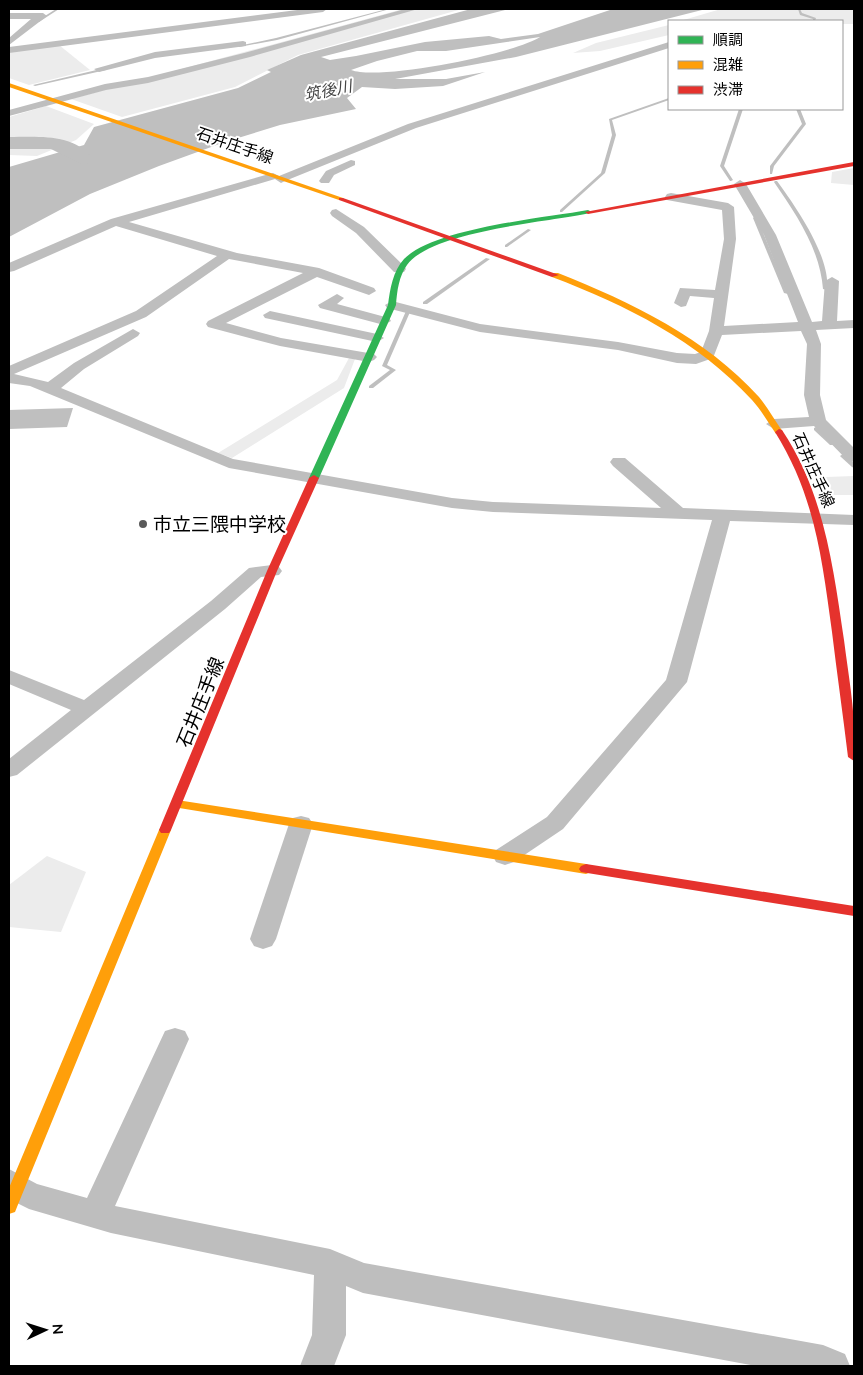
<svg xmlns="http://www.w3.org/2000/svg" width="863" height="1375" viewBox="0 0 863 1375" font-family="Mulish,'Noto Sans JP',sans-serif">
  <rect width="100%" height="100%" fill="#fff"/>
  <g fill="#ececec">
    <path d="M 403,9 L 462,9 L 298,55 L 235,87 L 122,117 L 71,99 Z"/>
    <path d="M 721,9 L 854,9 L 854,24 L 842,24 L 842,21 L 680,21 Z"/>
    <path d="M 669,25 L 669,35 L 600,51 L 573,53 L 596,43 Z"/>
    <path d="M 59,45 L 90,70 L 29,85 L 9,78 L 9,52 Z"/>
    <path d="M 46,106 L 94,124 L 76,140 L 37,156 L 9,155 L 9,117 Z"/>
    <path d="M 854,168 L 854,185 L 831,183 L 832,172 Z"/>
    <path d="M 349,358 L 355,359 L 344,388 L 232,458 L 218,453 L 337,380 Z"/>
    <path d="M 854,476 L 854,495 L 833,495 L 826,477 Z"/>
    <path d="M 47,856 L 86,872 L 61,932 L 9,927 L 9,885 Z"/>
  </g>
  <g fill="#bfbfbf" fill-rule="evenodd">
    <path d="M 471,9 L 509,9 L 321,57 L 330,60 L 356,56 L 425,42 L 489,36 L 501,39 L 538,34 L 613,9 L 706,9 L 516,57 L 395,79 L 446,79 L 485,72 L 443,86 L 395,89 L 362,87 L 347,98 L 356,109 L 280,125 L 225,142 L 159,166 L 90,194 L 9,237 L 9,167 L 84,145 L 94,127 L 238,88 L 271,72 L 267,70 L 301,55 ZM 540,37 C 514,54 380,81 351,70 L 377,61 L 417,51 L 446,51 Z"/>
    <path d="M 73,408 L 67,427 L 9,429 L 9,410 Z"/>
  </g>
  <g fill="none" stroke-linecap="round" stroke-linejoin="round">
    <g fill="#bfbfbf" fill-rule="evenodd">
      <path d="M 56,9 L 59,9 L 39,22 L 37,21 Z"/>
      <path d="M 387,9 L 390,9 L 277,40 L 239,47 L 238,46 L 276,38 Z"/>
      <path d="M 798,9 L 800,9 L 802,13 L 816,18 L 815,21 L 813,21 L 813,19 L 800,15 Z"/>
      <path d="M 105,68 L 106,70 L 35,86 L 33,85 Z"/>
      <path d="M 669,98 L 669,100 L 612,120 L 616,135 L 605,173 L 562,212 L 560,212 L 560,210 L 601,173 L 612,135 L 609,119 Z"/>
      <path d="M 739,109 L 743,109 L 724,166 L 733,180 L 731,181 L 730,181 L 720,166 Z"/>
      <path d="M 796,109 L 800,109 L 806,124 L 774,166 L 772,174 L 770,174 L 770,166 L 802,124 Z"/>
      <path d="M 775,181 L 777,181 C 796,207 831,257 827,290 L 823,289 C 820,249 796,214 774,182 Z"/>
      <path d="M 754,217 L 757,218 L 788,293 L 788,294 L 784,293 L 753,218 Z"/>
      <path d="M 528,229 L 531,230 L 507,247 L 505,247 L 505,245 Z"/>
      <path d="M 486,258 L 490,259 L 427,304 L 423,304 L 423,302 Z"/>
      <path d="M 406,311 L 410,312 L 387,365 L 396,370 L 373,388 L 369,388 L 369,386 L 390,370 L 382,366 Z"/>
      <path d="M 816,427 L 818,428 L 834,443 L 834,445 L 830,445 L 814,430 L 814,428 Z"/>
      <path d="M 843,454 L 854,463 L 854,468 L 852,467 L 841,457 L 840,456 Z"/>
    </g>
    <path fill="#bfbfbf" fill-rule="evenodd" d="M 9,137 C 36,137 74,133 92,158 L 89,163 L 81,164 L 51,149 L 9,149 Z"/>
    <g fill="#bebebe" fill-rule="evenodd">
      <path d="M 305,9 L 327,9 L 323,12 L 9,53 L 9,47 Z"/>
      <path d="M 405,9 L 418,9 L 250,57 L 148,83 L 106,90 L 9,116 L 9,110 L 105,84 L 148,77 L 244,53 Z"/>
      <path d="M 9,13 L 43,13 L 47,16 L 9,45 L 9,38 L 31,19 L 9,19 Z"/>
      <path d="M 243,41 L 246,42 L 246,46 L 155,58 L 99,72 L 94,69 L 155,52 Z"/>
      <path d="M 669,42 L 669,48 L 416,128 L 285,181 L 281,183 L 275,179 L 129,222 L 237,253 L 319,268 L 374,288 L 376,291 L 369,295 L 317,277 L 226,323 L 281,338 L 374,354 L 377,357 L 374,360 L 369,362 L 280,346 L 208,327 L 206,324 L 208,321 L 303,273 L 229,259 L 146,317 L 14,374 L 48,382 L 74,363 L 133,329 L 140,333 L 138,336 L 84,369 L 61,388 L 233,459 L 452,498 L 493,502 L 661,508 L 613,466 L 610,462 L 613,458 L 625,458 L 683,508 L 854,515 L 854,525 L 730,521 L 687,682 L 563,829 L 514,862 L 505,865 L 496,862 L 493,856 L 496,850 L 547,817 L 666,680 L 712,520 L 493,512 L 452,508 L 229,468 L 30,386 L 9,383 L 9,366 L 136,311 L 217,256 L 116,226 L 14,271 L 9,272 L 9,263 L 111,219 L 269,174 L 273,173 L 279,176 L 408,124 Z"/>
      <path d="M 351,160 L 355,161 L 355,165 L 334,175 L 329,183 L 321,183 L 319,181 L 326,171 Z"/>
      <path d="M 740,180 L 746,184 L 776,235 L 812,322 L 822,321 L 825,281 L 832,277 L 839,281 L 837,321 L 854,320 L 854,328 L 816,330 L 821,344 L 820,395 L 826,420 L 854,448 L 854,462 L 848,461 L 814,426 L 774,429 L 766,424 L 774,419 L 809,417 L 804,395 L 807,344 L 801,331 L 722,335 L 713,358 L 696,364 L 677,363 L 618,350 L 480,332 L 387,308 L 385,305 L 392,301 L 480,324 L 618,342 L 677,353 L 695,354 L 701,352 L 709,331 L 714,298 L 690,296 L 686,306 L 681,307 L 674,303 L 680,288 L 715,290 L 724,239 L 722,210 L 667,200 L 665,197 L 667,194 L 671,193 L 728,203 L 734,207 L 736,239 L 724,326 L 798,322 L 764,235 L 734,184 Z"/>
      <path d="M 336,209 L 364,227 L 404,266 L 406,269 L 404,272 L 394,272 L 356,233 L 332,216 L 330,213 L 332,210 Z"/>
      <path d="M 337,294 L 344,298 L 337,304 L 389,318 L 391,321 L 384,325 L 320,308 L 318,305 Z"/>
      <path d="M 270,311 L 377,334 L 384,338 L 377,342 L 265,318 L 263,315 Z"/>
      <path d="M 272,565 L 279,567 L 282,571 L 279,575 L 261,577 L 225,609 L 17,775 L 9,777 L 9,759 L 71,710 L 9,684 L 9,670 L 84,700 L 211,601 L 249,568 Z"/>
      <path d="M 301,816 L 309,818 L 313,824 L 276,939 L 272,946 L 263,949 L 254,946 L 250,939 L 289,824 L 293,818 Z"/>
      <path d="M 175,1028 L 185,1031 L 189,1039 L 115,1206 L 330,1249 L 364,1263 L 823,1345 L 845,1354 L 850,1366 L 756,1366 L 363,1293 L 346,1286 L 346,1335 L 334,1366 L 300,1366 L 312,1335 L 314,1275 L 111,1233 L 29,1209 L 9,1199 L 9,1169 L 37,1184 L 87,1198 L 165,1031 Z"/>
    </g>
    <path fill="#30b455" fill-rule="evenodd" d="M 588,210 L 590,211 L 590,213 C 549,222 431,231 407,265 C 399,276 397,291 396,305 L 319,478 L 314,481 L 311,480 L 309,478 L 388,305 C 390,289 393,271 404,259 C 435,228 544,218 588,210 Z"/>
    <g fill="#ff9f0a" fill-rule="evenodd">
      <path d="M 9,83 L 343,198 L 344,199 L 339,200 L 9,87 Z"/>
      <path d="M 552,273 L 558,273 C 631,302 706,338 759,397 C 768,408 775,421 783,432 L 782,434 L 776,434 C 768,422 761,410 752,400 C 698,341 626,305 552,277 Z"/>
      <path d="M 177,800 L 586,864 L 591,866 L 593,869 L 591,872 L 586,874 L 173,807 L 171,804 L 173,801 Z"/>
      <path d="M 165,826 L 169,827 L 171,830 L 17,1207 L 15,1212 L 9,1214 L 9,1188 L 159,830 L 161,827 Z"/>
    </g>
    <g fill="#e5322d" fill-rule="evenodd">
      <path d="M 854,162 L 854,166 L 588,214 L 585,212 Z"/>
      <path d="M 339,198 L 343,198 L 559,275 L 552,277 L 339,200 Z"/>
      <path d="M 779,429 L 782,430 C 824,493 833,566 844,640 C 849,680 857,720 854,761 L 848,757 C 843,715 837,674 832,632 C 822,559 815,496 775,432 Z"/>
      <path d="M 314,475 L 319,478 L 277,571 L 171,830 L 169,833 L 161,833 L 159,830 L 267,571 L 309,478 Z"/>
      <path d="M 586,864 L 854,906 L 854,916 L 581,872 L 579,869 L 581,866 Z"/>
    </g>
  </g>
  <circle fill="#595959" stroke="#fff" stroke-width="2" cx="143" cy="524" r="5"/>
  <g text-anchor="middle" stroke-width="4" stroke-linejoin="round" paint-order="stroke">
    <g font-size="16" font-style="italic" fill="#444" stroke="#fff">
      <text transform="translate(328 90) rotate(-11)" y="6">筑後川</text>
    </g>
    <g font-size="16" fill="#000" stroke="#fff">
      <text transform="translate(235 145) rotate(19)" y="6">石井庄手線</text>
      <text transform="translate(814 470) rotate(66)" y="6">石井庄手線</text>
    </g>
    <g font-size="19" fill="#000" stroke="#fff" text-anchor="start">
      <text x="153" y="531">市立三隈中学校</text>
    </g>
    <g font-size="19" fill="#000" stroke="#fff">
      <text transform="translate(200 702) rotate(-68)" y="7">石井庄手線</text>
    </g>
  </g>
  <rect width="863" height="1375" fill="none" stroke="#000000" stroke-width="20"/>
  <rect x="668" y="20" width="175" height="90" fill="#ffffff" stroke="#999999"/>
  <rect x="678" y="36" width="25" height="8" fill="#30b455" stroke="#999999"/>
  <text x="713" y="45" font-size="15" fill="#000000">順調</text>
  <rect x="678" y="61" width="25" height="8" fill="#ff9f0a" stroke="#999999"/>
  <text x="713" y="70" font-size="15" fill="#000000">混雑</text>
  <rect x="678" y="86" width="25" height="8" fill="#e5322d" stroke="#999999"/>
  <text x="713" y="95" font-size="15" fill="#000000">渋滞</text>
  <g transform="translate(45 1330) rotate(86)" stroke="#ffffff" stroke-width="4" paint-order="stroke">
  <path d="M0-4L9 19L0 12L-9 19Z" fill="#000000"/>
  <text y="-8" font-size="14" font-weight="bold" text-anchor="middle" fill="#000000">N</text>
  </g>
</svg>
